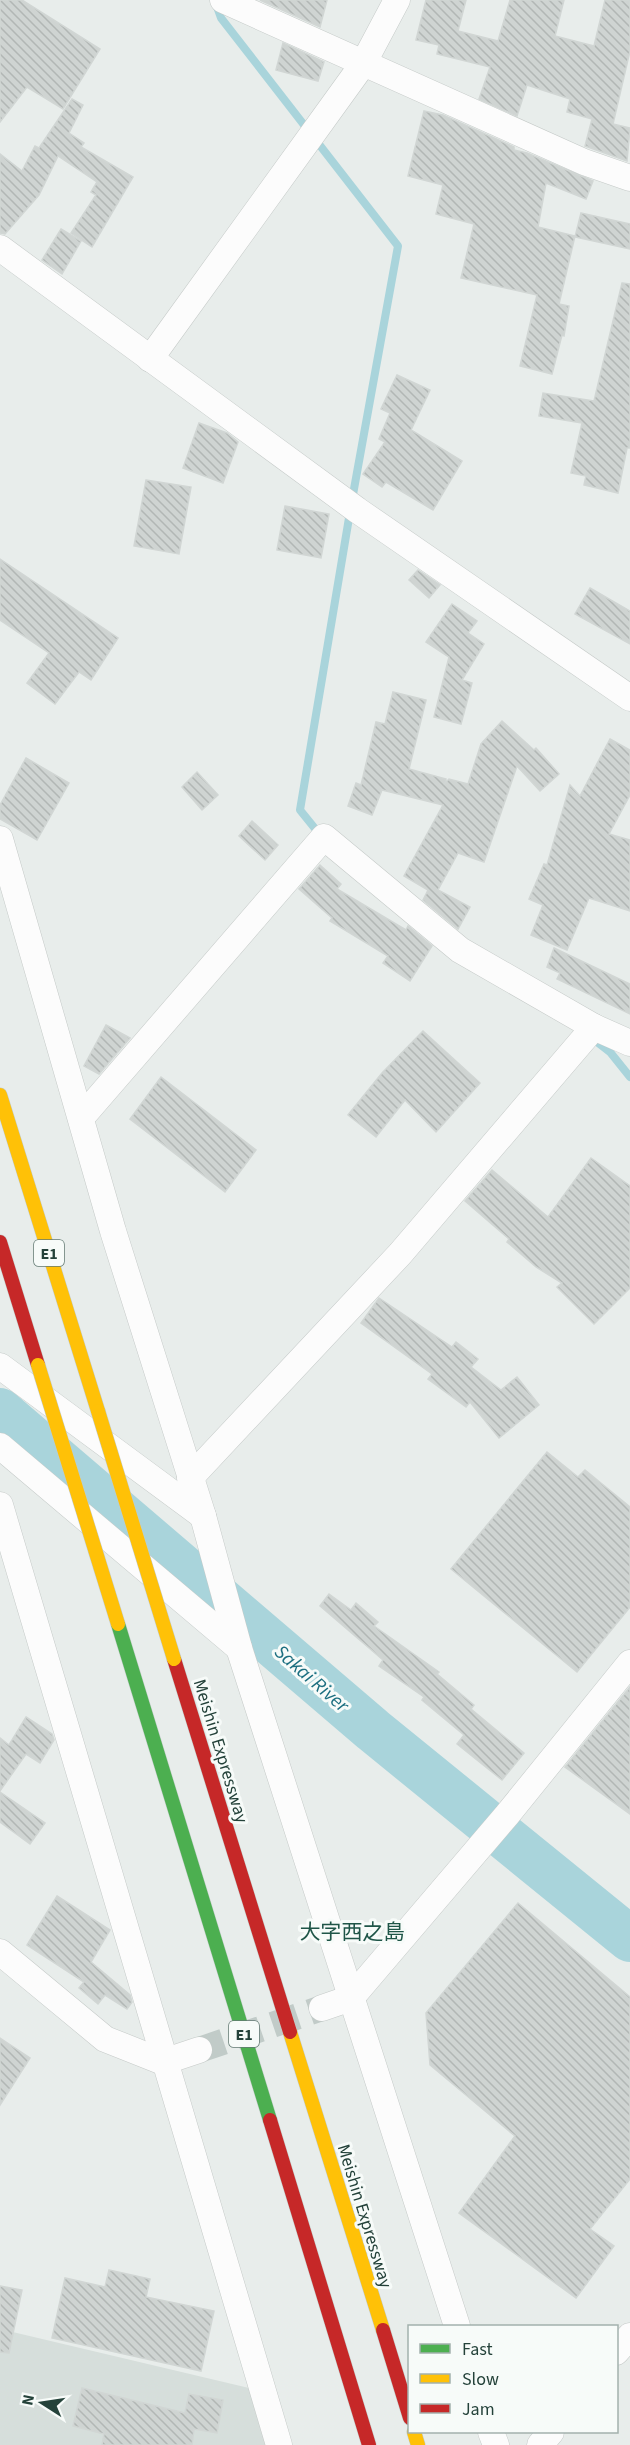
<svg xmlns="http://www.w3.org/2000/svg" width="630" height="2445" viewBox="0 0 630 2445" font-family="'Source Sans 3','Noto Sans JP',sans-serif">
  <defs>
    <pattern id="building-back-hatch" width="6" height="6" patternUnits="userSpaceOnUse" patternTransform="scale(1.5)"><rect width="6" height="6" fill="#cfd4d2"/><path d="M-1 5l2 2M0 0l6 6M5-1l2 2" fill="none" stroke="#b2b7b5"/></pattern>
  </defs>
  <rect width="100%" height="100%" fill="#e8edeb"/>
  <path fill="#d6dedb" d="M 0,2329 L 249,2388 L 267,2445 L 0,2445 Z"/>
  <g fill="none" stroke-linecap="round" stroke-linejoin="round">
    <g stroke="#a9d4db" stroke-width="8">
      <path d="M 216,4 L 221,18 L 398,246 L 352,500"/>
      <path d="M 321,836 L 300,810 L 350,512"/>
      <path d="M 592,1038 L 610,1052 L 630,1077"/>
    </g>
    <path stroke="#a9d4db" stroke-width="46" d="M 0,1411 L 373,1730 L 630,1939"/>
  </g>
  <g fill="url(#building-back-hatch)" stroke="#d1d6d4" stroke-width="1.5">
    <path d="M 0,0 L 22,0 L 100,49 L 63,109 L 27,87 L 0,122 Z"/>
    <path d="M 260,0 L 327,0 L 320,27 Z"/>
    <path d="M 426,0 L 466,0 L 458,31 L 498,41 L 510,0 L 564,0 L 555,36 L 594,46 L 605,0 L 630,0 L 630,51 L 613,124 L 630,128 L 627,161 L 585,146 L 592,119 L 567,112 L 570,99 L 527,85 L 517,116 L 479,99 L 490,67 L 437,54 L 439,45 L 416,40 Z"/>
    <path d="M 283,43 L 324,62 L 318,81 L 276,70 Z"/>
    <path d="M 72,99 L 83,105 L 69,133 L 84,143 L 81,147 L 133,177 L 92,247 L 71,233 L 96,195 L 91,192 L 97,182 L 58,156 L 39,195 L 5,234 L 0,233 L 0,154 L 22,171 L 35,146 L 39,148 Z"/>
    <path d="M 424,111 L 443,115 L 514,147 L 514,150 L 527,153 L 593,181 L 586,199 L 546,183 L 538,227 L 575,236 L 559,304 L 569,306 L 564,336 L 562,335 L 552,374 L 520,366 L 537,295 L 461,278 L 474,224 L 436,214 L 443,185 L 408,176 Z"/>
    <path d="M 581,213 L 630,224 L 630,249 L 575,237 Z"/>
    <path d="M 61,229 L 81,241 L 62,274 L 42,260 Z"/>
    <path d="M 622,283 L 630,284 L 630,448 L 627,448 L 618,493 L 584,485 L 586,476 L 571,473 L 582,423 L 539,416 L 543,393 L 594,401 Z"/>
    <path d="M 397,375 L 430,390 L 411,430 L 462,461 L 433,510 L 386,482 L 382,487 L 363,474 L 385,442 L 379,439 L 390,413 L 381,409 Z"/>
    <path d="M 199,423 L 227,433 L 238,442 L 223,483 L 183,468 Z"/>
    <path d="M 146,480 L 191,487 L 179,554 L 134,546 Z"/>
    <path d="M 285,506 L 329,514 L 321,558 L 277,550 Z"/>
    <path d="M 0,559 L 118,638 L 91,680 L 79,672 L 55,704 L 27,683 L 49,653 L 0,620 Z"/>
    <path d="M 418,570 L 440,585 L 429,598 L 409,580 Z"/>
    <path d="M 590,588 L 630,611 L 630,644 L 575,614 Z"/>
    <path d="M 452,604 L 477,621 L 468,633 L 484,644 L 462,680 L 472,683 L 461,724 L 434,717 L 449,657 L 426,642 Z"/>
    <path d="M 393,692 L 426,700 L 409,769 L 446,779 L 445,783 L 449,779 L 468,784 L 481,744 L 502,721 L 534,750 L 536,748 L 559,774 L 540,791 L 517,766 L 484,862 L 458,853 L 438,890 L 470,907 L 458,929 L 423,900 L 428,890 L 404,876 L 443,805 L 382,790 L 372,815 L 348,806 L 356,783 L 361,785 L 376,722 L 385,724 Z"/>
    <path d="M 610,739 L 630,750 L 630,795 L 609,834 L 630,840 L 630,911 L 589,898 L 567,950 L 531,935 L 543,905 L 529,899 L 544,864 L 547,865 L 570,785 L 580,796 Z"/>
    <path d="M 26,758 L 69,783 L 37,840 L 0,819 L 0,805 Z"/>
    <path d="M 197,772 L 218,795 L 202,810 L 182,787 Z"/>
    <path d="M 252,821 L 278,845 L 265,860 L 239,836 Z"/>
    <path d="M 320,865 L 341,884 L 337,889 L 406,930 L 408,926 L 432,946 L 410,981 L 383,963 L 388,956 L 330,921 L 332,918 L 299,889 Z"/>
    <path d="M 554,948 L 630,984 L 630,1014 L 557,979 L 560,973 L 547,967 Z"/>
    <path d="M 106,1025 L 130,1038 L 99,1074 L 84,1066 Z"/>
    <path d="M 423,1031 L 480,1083 L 436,1132 L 405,1100 L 376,1137 L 348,1115 L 382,1073 Z"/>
    <path d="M 161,1077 L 256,1150 L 225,1192 L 130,1119 Z"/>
    <path d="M 591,1158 L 630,1186 L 630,1288 L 594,1324 L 557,1287 L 562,1283 L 536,1267 L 507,1242 L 509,1239 L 465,1201 L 492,1170 L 548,1217 Z"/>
    <path d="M 379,1298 L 452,1347 L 456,1342 L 478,1359 L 471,1367 L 501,1390 L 517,1377 L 539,1405 L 499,1438 L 470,1402 L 466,1407 L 428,1379 L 432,1374 L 361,1323 Z"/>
    <path d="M 547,1452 L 578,1477 L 585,1470 L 630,1507 L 630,1607 L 577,1672 L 451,1569 Z"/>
    <path d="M 329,1594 L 351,1610 L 356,1603 L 378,1622 L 374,1626 L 439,1672 L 437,1674 L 474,1705 L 471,1709 L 524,1753 L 502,1780 L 457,1744 L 464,1735 L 422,1700 L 424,1697 L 379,1666 L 383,1660 L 320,1606 Z"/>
    <path d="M 630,1687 L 630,1814 L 565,1767 Z"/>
    <path d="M 26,1717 L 52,1734 L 54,1740 L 40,1763 L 26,1754 L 0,1791 L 0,1738 L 9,1745 Z"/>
    <path d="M 0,1792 L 45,1823 L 30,1844 L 0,1822 Z"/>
    <path d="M 57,1896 L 110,1930 L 91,1962 L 130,1995 L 132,2002 L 127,2009 L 105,1995 L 98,2004 L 79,1988 L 84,1982 L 27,1945 Z"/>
    <path d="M 518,1903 L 630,1997 L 630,2179 L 590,2229 L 614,2246 L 576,2298 L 459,2213 L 515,2136 L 430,2065 L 426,2013 Z"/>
    <path d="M 0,2038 L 30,2058 L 0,2105 Z"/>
    <path d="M 109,2270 L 150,2279 L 146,2297 L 214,2311 L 201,2371 L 52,2338 L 65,2278 L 105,2287 Z"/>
    <path d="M 0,2286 L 22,2290 L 9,2353 L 0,2352 Z"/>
    <path d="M 82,2388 L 185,2413 L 189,2394 L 223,2400 L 217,2433 L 194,2429 L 192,2445 L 102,2445 L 104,2434 L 73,2426 Z"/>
  </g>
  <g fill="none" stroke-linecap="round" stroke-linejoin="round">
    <path stroke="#c1cbc8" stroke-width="26" stroke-dasharray="26 13" stroke-linecap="butt" d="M 199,2050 L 322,2008"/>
    <g stroke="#c5cac8" stroke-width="27">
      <g id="street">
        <path d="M 223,0 L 584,162 L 630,178"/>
        <path d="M 0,248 L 357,510 L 630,698"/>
        <path d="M 150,359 L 363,64 L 397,0"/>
        <path d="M 0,839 L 113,1231 L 203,1516 L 239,1648 L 457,2326"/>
        <path d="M 81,1118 L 324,837 L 460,950 L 594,1027 L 630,1043"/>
        <path d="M 0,1366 L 203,1516"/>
        <path d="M 0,1446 L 239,1648"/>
        <path d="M 190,1478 L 400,1254 L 594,1027"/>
        <path d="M 0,1505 L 279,2445"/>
        <path d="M 0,1952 L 105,2039 L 163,2062 L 199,2050"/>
        <path d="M 322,2008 L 351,1998 L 507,1815 L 630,1663"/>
        <path d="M 616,2352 L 630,2336"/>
        <path d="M 491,2432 L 496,2445"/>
        <path d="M 540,2445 L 551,2432"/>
      </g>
    </g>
    <g stroke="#c3ccc9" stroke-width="15">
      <path id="fast" d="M 118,1624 L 270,2120"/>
    </g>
    <g stroke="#c3ccc9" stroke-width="15">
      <g id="slow">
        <path d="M 0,1095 L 98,1411"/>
        <path d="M 290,2032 L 383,2330"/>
        <path d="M 414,2432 L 418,2445"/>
      </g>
    </g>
    <g stroke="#c3ccc9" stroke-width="15">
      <g id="jam">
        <path d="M 0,1242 L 38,1365"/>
        <path d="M 174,1659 L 290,2032"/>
        <path d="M 270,2120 L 369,2445"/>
        <path d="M 383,2330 L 410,2418"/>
      </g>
    </g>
    <use href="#street" stroke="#fcfcfc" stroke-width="26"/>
    <use href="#fast" stroke="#4caf50" stroke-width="14"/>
    <use href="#slow" stroke="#ffc107" stroke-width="14"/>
    <use href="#jam" stroke="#c62828" stroke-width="14"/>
    <g stroke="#c3ccc9" stroke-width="15" stroke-linecap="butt">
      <g id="slow-bridge">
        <path d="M 38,1365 L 118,1624"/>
        <path d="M 98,1411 L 174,1659"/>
      </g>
    </g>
    <use href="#slow-bridge" stroke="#ffc107" stroke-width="14"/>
  </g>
  <g text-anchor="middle" stroke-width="6" stroke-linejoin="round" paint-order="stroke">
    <g fill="#f7fbf9" stroke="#637a73" stroke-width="1.5">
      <rect x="34" y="1240" width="30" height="26" rx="4.5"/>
      <rect x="229" y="2021" width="30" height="26" rx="4.5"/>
    </g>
    <g font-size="16" font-weight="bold" fill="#24423a">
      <text x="49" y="1259">E1</text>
      <text x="244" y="2040">E1</text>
    </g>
    <g font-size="18" fill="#24423a" stroke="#f7fbf9">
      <text transform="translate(221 1751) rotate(73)" y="6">Meishin Expressway</text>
      <text transform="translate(365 2216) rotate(73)" y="6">Meishin Expressway</text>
    </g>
    <g font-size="20" font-style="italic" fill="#1c6f80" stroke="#f7fbf9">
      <text transform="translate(312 1678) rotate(41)" y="7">Sakai River</text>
    </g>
    <g font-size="21" fill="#1f5548" stroke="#f7fbf9">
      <text x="352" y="1939">大字西之島</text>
    </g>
  </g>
  <rect x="408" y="2325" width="210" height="108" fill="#f7fbf9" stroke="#a3b1ad" stroke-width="1.5"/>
  <rect x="420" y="2344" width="30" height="9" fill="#4caf50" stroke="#a3b1ad" stroke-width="1.5"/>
  <text x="462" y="2355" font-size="18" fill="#24423a">Fast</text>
  <rect x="420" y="2374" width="30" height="9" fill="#ffc107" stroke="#a3b1ad" stroke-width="1.5"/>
  <text x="462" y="2385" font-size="18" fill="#24423a">Slow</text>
  <rect x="420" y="2404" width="30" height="9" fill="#c62828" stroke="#a3b1ad" stroke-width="1.5"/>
  <text x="462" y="2415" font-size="18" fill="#24423a">Jam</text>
  <g transform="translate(42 2403) rotate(282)" stroke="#f7fbf9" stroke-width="4.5" paint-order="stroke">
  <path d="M0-4.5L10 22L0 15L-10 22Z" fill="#24423a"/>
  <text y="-9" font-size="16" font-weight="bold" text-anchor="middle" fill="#24423a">N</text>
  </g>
</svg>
